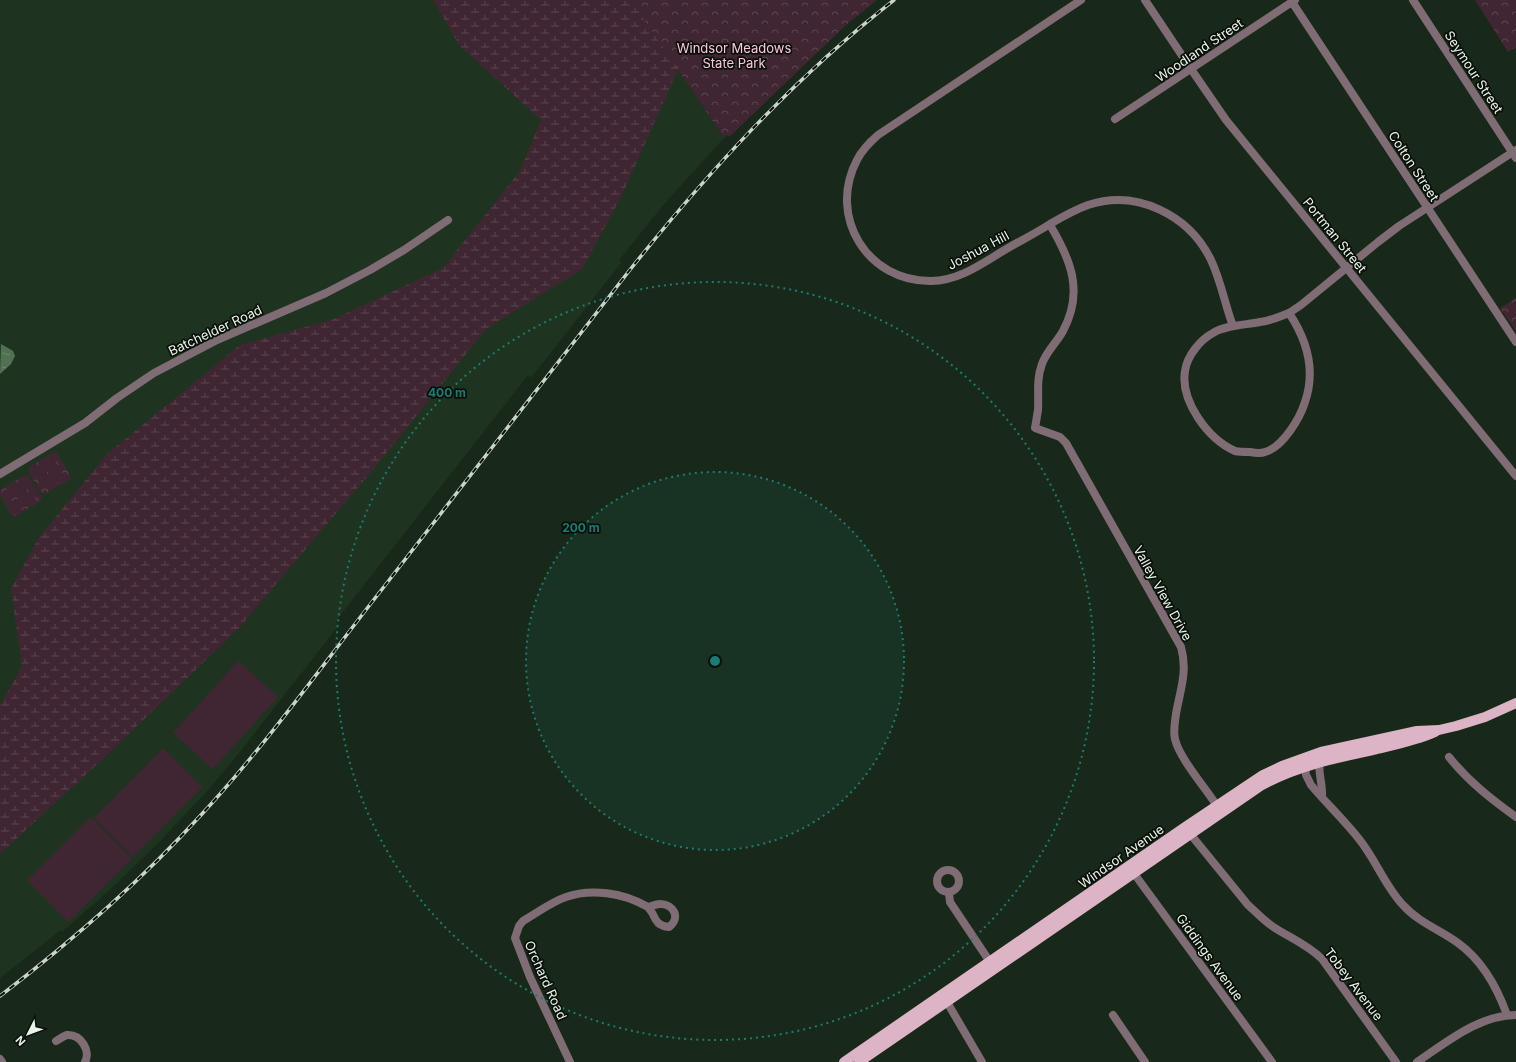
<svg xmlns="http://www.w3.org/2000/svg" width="1516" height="1062" viewBox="0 0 1516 1062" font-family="Inter,sans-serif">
  <defs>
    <pattern id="wetland-marsh" width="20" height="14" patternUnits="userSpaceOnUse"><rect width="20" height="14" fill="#402632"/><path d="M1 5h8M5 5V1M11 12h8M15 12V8" fill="none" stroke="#5c4650"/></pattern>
    <pattern id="park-crowns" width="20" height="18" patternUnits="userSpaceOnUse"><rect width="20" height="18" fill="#402632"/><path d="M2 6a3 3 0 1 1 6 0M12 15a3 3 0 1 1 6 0" fill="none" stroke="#5c4650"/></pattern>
    <pattern id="water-ripples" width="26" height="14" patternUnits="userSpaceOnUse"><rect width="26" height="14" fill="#517252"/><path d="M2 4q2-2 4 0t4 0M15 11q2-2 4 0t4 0" fill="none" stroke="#6a876b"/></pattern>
  </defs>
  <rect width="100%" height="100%" fill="#192919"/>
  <path fill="#1f3420" d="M 0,0 L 631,0 L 724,138 L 664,204 L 619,260 L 621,263 L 531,378 L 528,375 L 335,622 L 339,625 L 235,758 L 208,790 L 160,841 L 115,885 L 62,932 L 61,930 L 0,978 Z"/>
  <path fill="url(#wetland-marsh)" d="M 433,0 L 716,0 L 693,36 L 621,197 L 582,269 L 486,329 L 381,460 L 239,628 L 107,755 L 0,854 L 0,706 L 22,666 L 11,589 L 38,539 L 106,455 L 240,345 L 334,319 L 443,268 L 520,171 L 541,120 L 460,46 Z"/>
  <g fill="url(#park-crowns)">
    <path d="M 631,0 L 877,0 L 846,25 L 729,137 L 727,135 L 724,138 Z"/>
    <path d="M 1475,0 L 1516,0 L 1516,47 L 1508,52 Z"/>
    <path d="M 1516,298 L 1516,331 L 1500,308 Z"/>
    <path d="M 54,452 L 57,453 L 70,475 L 70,479 L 45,494 L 41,493 L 28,471 L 29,467 Z"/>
    <path d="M 25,475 L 28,476 L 42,498 L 41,501 L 16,516 L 12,516 L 0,495 L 0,490 Z"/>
  </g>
  <g fill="#402632">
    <path d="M 52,457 L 58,466 L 39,477 L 33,468 Z"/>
    <path d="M 60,469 L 65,478 L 46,489 L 40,480 Z"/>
    <path d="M 24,479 L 29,488 L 10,500 L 4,491 Z"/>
    <path d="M 31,491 L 36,500 L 17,511 L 11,503 Z"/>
    <path d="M 238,661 L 278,697 L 213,769 L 173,733 Z"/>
    <path d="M 163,748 L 202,787 L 133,857 L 94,818 Z"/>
    <path d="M 91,817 L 132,859 L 68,922 L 27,880 Z"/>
  </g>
  <path fill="url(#water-ripples)" d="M 1,344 L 13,351 L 15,356 L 11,364 L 0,374 Z"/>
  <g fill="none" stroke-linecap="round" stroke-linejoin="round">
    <g stroke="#806c74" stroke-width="8">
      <path d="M 1081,0 L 878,135 C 870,142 862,150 857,160 C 827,217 868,282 931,281 C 960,281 984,262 1008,248 C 1022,240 1036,233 1050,224 C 1062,217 1074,210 1088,205 C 1137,189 1189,215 1211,260 C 1221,281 1225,305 1233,326"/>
      <path d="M 1145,0 L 1191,69 L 1226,120 L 1516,476"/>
      <path d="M 1413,0 L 1516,158"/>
      <path d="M 1292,2 L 1516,342"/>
      <path d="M 1115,119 L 1295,0"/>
      <path d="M 1050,225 C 1071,260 1084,292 1063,331 C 1057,342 1046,352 1042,364 C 1036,380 1039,394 1038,410 C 1037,416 1036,422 1035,428 L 1060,437 L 1066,443 L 1181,647 C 1188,672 1180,690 1176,714 C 1175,722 1173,731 1175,739 C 1179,758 1208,791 1219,809"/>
      <path d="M 1289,313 C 1307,340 1316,370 1305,402 C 1300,418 1283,447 1265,452 C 1260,454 1255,453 1250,452 C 1245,452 1239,452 1235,451 C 1208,439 1180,401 1185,371 C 1187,356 1200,340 1213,333 C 1226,325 1245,325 1260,322 C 1270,321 1279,317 1289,313 Z"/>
      <path d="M 1289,313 L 1301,305 L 1378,242 L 1399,226 L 1516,150"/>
      <path d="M 0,474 L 85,423 L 117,398 L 154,373 L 217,340 L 326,293 L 370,270 L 404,250 L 448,220"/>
      <path d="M 1320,757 C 1317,772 1323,783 1322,796"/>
      <path d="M 1449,757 C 1468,781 1491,799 1516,817"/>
      <path d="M 1304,761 L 1306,775 L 1311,785 C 1326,803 1344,820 1359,839 C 1376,860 1385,886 1403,905 C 1418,922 1440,930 1458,943 C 1483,961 1497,987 1507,1015"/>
      <path d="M 1187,830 L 1248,905 C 1256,912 1263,920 1272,926 C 1288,937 1307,944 1322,959 L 1396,1062"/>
      <path d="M 1130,868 L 1272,1062"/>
      <circle cx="948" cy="881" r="11"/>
      <path d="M 949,893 L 950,902 L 992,965"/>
      <path d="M 944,997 L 982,1062"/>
      <path d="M 1113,1015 L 1145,1062"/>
      <path d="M 56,1041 C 60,1039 63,1036 67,1035 C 81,1034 91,1051 85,1062"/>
      <path d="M 0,1059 L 2,1062"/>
      <path d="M 570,1062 L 530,977 L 515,938 L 519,926 L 523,921 C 537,913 551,902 566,897 C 591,888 623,893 646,906 C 657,913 651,925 669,927 C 681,918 674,904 660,904 C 656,904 652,906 648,907"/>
      <path d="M 1417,1062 C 1447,1042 1479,1015 1516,1015"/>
    </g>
    <g stroke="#ddb4c5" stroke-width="10">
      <path d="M 844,1062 L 1185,827 L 1263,775 L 1282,766 L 1321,752 L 1417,731 L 1439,730 L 1456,726 L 1485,717 L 1516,703"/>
      <path d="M 859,1062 L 1262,785 C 1297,766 1335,758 1373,750 C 1394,745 1415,741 1435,732"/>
    </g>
    <g stroke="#c9d5c9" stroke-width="3.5">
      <path id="rail" d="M 0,996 C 72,941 140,882 201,815 C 267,744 323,664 383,588 C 465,482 547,377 629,271 C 708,172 794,78 894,0"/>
    </g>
    <use href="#rail" stroke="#091009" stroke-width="2" stroke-dasharray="6" stroke-linecap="butt"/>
  </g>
  <circle cx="715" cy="661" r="189" fill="#1a7c74" fill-opacity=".12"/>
  <g fill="none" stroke="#1a7c74" stroke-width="2" stroke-dasharray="2 4">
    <circle cx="715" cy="661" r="189"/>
    <circle cx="715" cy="661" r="379"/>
  </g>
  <g text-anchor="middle" stroke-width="3.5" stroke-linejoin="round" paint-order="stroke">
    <g font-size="13" fill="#ffc4dd" stroke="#091009">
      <text x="734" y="53">Windsor Meadows<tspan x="734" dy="15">State Park</tspan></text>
    </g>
    <g font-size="13" fill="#e9f4e9" stroke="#091009">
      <text transform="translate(1199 50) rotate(-34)" y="5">Woodland Street</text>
      <text transform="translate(1474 72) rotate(57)" y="5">Seymour Street</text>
      <text transform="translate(1414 166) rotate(57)" y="5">Colton Street</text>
      <text transform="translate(1335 235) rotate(51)" y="5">Portman Street</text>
      <text transform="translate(978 250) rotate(-28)" y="5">Joshua Hill</text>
      <text transform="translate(215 330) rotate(-25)" y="5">Batchelder Road</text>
      <text transform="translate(1163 593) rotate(61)" y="5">Valley View Drive</text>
      <text transform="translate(1121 856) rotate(-35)" y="5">Windsor Avenue</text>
      <text transform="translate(1210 957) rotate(54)" y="5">Giddings Avenue</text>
      <text transform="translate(546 980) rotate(66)" y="5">Orchard Road</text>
      <text transform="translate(1354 984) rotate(53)" y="5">Tobey Avenue</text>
    </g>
  </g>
  <circle cx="715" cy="661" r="6" fill="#1a7c74" stroke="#091009" stroke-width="2"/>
  <g font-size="12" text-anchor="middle" font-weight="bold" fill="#1a7c74" stroke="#091009" stroke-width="3.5" stroke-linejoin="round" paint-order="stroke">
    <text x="447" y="397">400 m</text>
    <text x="581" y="532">200 m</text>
  </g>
  <g transform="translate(28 1034) rotate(228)" stroke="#091009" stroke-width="3" paint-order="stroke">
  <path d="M0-3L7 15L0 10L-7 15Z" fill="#e9f4e9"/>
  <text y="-6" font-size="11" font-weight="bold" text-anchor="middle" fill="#e9f4e9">N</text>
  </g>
</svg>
